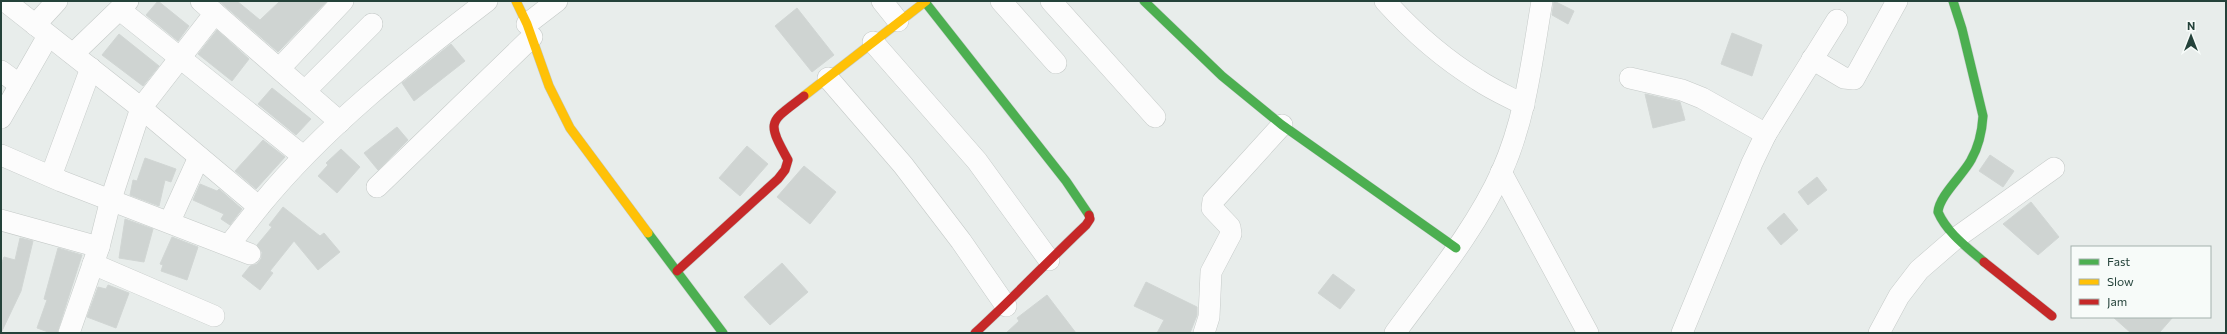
<svg xmlns="http://www.w3.org/2000/svg" width="2227" height="334" viewBox="0 0 2227 334" font-family="Commissioner,sans-serif">
  <rect width="100%" height="100%" fill="#e8edeb"/>
  <g fill="#cfd4d2" stroke="#d1d6d4">
    <path d="M 158,1 L 189,26 L 178,41 L 146,15 Z"/>
    <path d="M 219,1 L 237,1 L 260,20 L 280,1 L 327,1 L 278,52 Z"/>
    <path d="M 1554,1 L 1574,11 L 1568,24 L 1552,15 Z"/>
    <path d="M 797,8 L 834,55 L 812,72 L 775,26 Z"/>
    <path d="M 217,30 L 249,59 L 232,81 L 198,54 Z"/>
    <path d="M 1732,33 L 1762,45 L 1752,76 L 1721,64 Z"/>
    <path d="M 119,34 L 159,66 L 143,86 L 102,55 Z"/>
    <path d="M 451,44 L 465,61 L 414,101 L 402,83 Z"/>
    <path d="M 272,88 L 311,119 L 296,135 L 258,104 Z"/>
    <path d="M 1645,94 L 1680,102 L 1685,120 L 1653,128 Z"/>
    <path d="M 397,127 L 408,140 L 378,170 L 364,153 Z"/>
    <path d="M 263,140 L 285,157 L 256,189 L 235,171 Z"/>
    <path d="M 747,146 L 768,164 L 740,196 L 719,178 Z"/>
    <path d="M 341,149 L 360,167 L 337,193 L 318,176 L 328,165 L 326,163 Z"/>
    <path d="M 1990,155 L 2014,171 L 2003,187 L 1979,171 Z"/>
    <path d="M 145,158 L 176,169 L 171,182 L 165,180 L 159,206 L 130,195 L 133,180 L 137,181 Z"/>
    <path d="M 804,166 L 836,192 L 810,224 L 777,197 Z"/>
    <path d="M 1817,177 L 1827,190 L 1808,205 L 1798,192 Z"/>
    <path d="M 200,184 L 217,191 L 219,189 L 242,209 L 230,225 L 221,219 L 224,214 L 193,200 Z"/>
    <path d="M 2031,202 L 2059,237 L 2038,255 L 2003,224 Z"/>
    <path d="M 283,207 L 320,236 L 324,233 L 340,252 L 318,270 L 294,241 L 270,271 L 273,273 L 260,290 L 242,276 L 250,266 L 257,264 L 261,259 L 262,252 L 257,245 L 272,227 L 269,225 Z"/>
    <path d="M 1784,213 L 1798,230 L 1781,245 L 1767,228 Z"/>
    <path d="M 125,219 L 153,229 L 144,262 L 119,258 Z"/>
    <path d="M 172,237 L 198,247 L 187,280 L 161,271 L 163,265 L 160,264 Z"/>
    <path d="M 20,238 L 33,241 L 21,291 L 1,333 L 1,265 L 4,257 L 15,260 Z"/>
    <path d="M 58,248 L 82,255 L 57,333 L 51,333 L 37,328 L 47,300 L 44,299 Z"/>
    <path d="M 782,263 L 808,292 L 770,325 L 744,297 Z"/>
    <path d="M 1333,274 L 1355,290 L 1340,309 L 1318,293 Z"/>
    <path d="M 1146,282 L 1197,307 L 1197,315 L 1190,333 L 1157,333 L 1164,320 L 1134,306 Z"/>
    <path d="M 108,285 L 129,293 L 116,328 L 87,317 L 98,287 L 106,289 Z"/>
    <path d="M 1047,295 L 1076,333 L 1006,333 L 1019,321 L 1017,318 Z"/>
    <path d="M 2113,317 L 2173,317 L 2159,333 L 2131,333 Z"/>
  </g>
  <g fill="none" stroke-linecap="round" stroke-linejoin="round">
    <g stroke="#c5cac8" stroke-width="22">
      <g id="street">
        <path d="M 5,1 L 141,108 L 259,207 L 229,245"/>
        <path d="M 201,1 L 340,122"/>
        <path d="M 882,1 L 898,21"/>
        <path d="M 1001,1 L 1056,63"/>
        <path d="M 1051,1 L 1155,117"/>
        <path d="M 1385,1 C 1412,31 1444,59 1478,80 C 1493,90 1509,97 1524,105"/>
        <path d="M 120,10 L 303,156"/>
        <path d="M 527,24 L 557,1"/>
        <path d="M 35,25 L 57,1"/>
        <path d="M 873,42 L 977,161 L 1049,260"/>
        <path d="M 73,54 L 128,1"/>
        <path d="M 1812,59 L 1844,78 L 1854,79 L 1897,1"/>
        <path d="M 280,68 L 343,1"/>
        <path d="M 1,71 L 20,85"/>
        <path d="M 828,78 L 903,165 L 961,241 L 1006,306"/>
        <path d="M 1630,78 L 1682,90 L 1702,98 L 1766,134"/>
        <path d="M 305,91 L 372,24"/>
        <path d="M 1,118 L 48,36"/>
        <path d="M 1,155 L 61,181 L 250,254"/>
        <path d="M 1501,172 L 1588,333"/>
        <path d="M 51,176 L 91,68"/>
        <path d="M 377,187 L 532,37"/>
        <path d="M 259,207 C 324,127 406,63 487,1"/>
        <path d="M 1,220 L 99,247"/>
        <path d="M 170,221 L 199,157"/>
        <path d="M 93,264 L 214,316"/>
        <path d="M 69,333 L 99,247 L 111,199 L 141,108 L 215,13"/>
        <path d="M 1204,333 L 1209,317 L 1211,272 L 1231,234 L 1230,227 L 1212,208 L 1213,201 L 1282,125"/>
        <path d="M 1395,333 C 1432,282 1476,229 1502,171 C 1526,117 1532,59 1542,1"/>
        <path d="M 1682,333 L 1752,163 L 1766,134 L 1837,20"/>
        <path d="M 1879,333 L 1899,296 L 1919,270 L 1956,238 L 2054,168"/>
      </g>
    </g>
    <g stroke="#c3cbc8" stroke-width="10">
      <g id="fast">
        <path d="M 1144,1 L 1222,76 L 1282,125 L 1456,248"/>
        <path d="M 1953,1 L 1962,29 L 1983,116 C 1982,132 1979,146 1971,160 C 1963,175 1939,196 1938,212 C 1947,233 1968,248 1984,262"/>
        <path d="M 925,2 L 1066,181 L 1089,215"/>
        <path d="M 648,233 L 723,333"/>
      </g>
    </g>
    <g stroke="#c3cbc8" stroke-width="10">
      <g id="slow">
        <path d="M 516,1 L 527,24 L 549,86 L 570,128 L 648,233"/>
        <path d="M 804,96 L 926,1"/>
      </g>
    </g>
    <g stroke="#c3cbc8" stroke-width="10">
      <g id="jam">
        <path d="M 1984,262 L 2052,316"/>
        <path d="M 677,271 L 778,179 L 785,170 L 788,160 C 766,120 769,123 804,96"/>
        <path d="M 975,333 C 1013,298 1048,261 1086,225 L 1090,219 L 1089,215"/>
      </g>
    </g>
    <use href="#street" stroke="#fcfcfc" stroke-width="21"/>
    <use href="#fast" stroke="#4caf50" stroke-width="9"/>
    <use href="#slow" stroke="#ffc107" stroke-width="9"/>
    <use href="#jam" stroke="#c62828" stroke-width="9"/>
  </g>
  <rect width="2227" height="334" fill="none" stroke="#24423a" stroke-width="4"/>
  <rect x="2071" y="246" width="140" height="72" fill="#f7fbf9" stroke="#a3b1ad"/>
  <rect x="2079" y="259" width="20" height="6" fill="#4caf50" stroke="#a3b1ad"/>
  <text x="2107" y="266" font-size="12" fill="#24423a">Fast</text>
  <rect x="2079" y="279" width="20" height="6" fill="#ffc107" stroke="#a3b1ad"/>
  <text x="2107" y="286" font-size="12" fill="#24423a">Slow</text>
  <rect x="2079" y="299" width="20" height="6" fill="#c62828" stroke="#a3b1ad"/>
  <text x="2107" y="306" font-size="12" fill="#24423a">Jam</text>
  <g transform="translate(2191 36)" stroke="#f7fbf9" stroke-width="3" paint-order="stroke">
  <path d="M0-3L7 15L0 10L-7 15Z" fill="#24423a"/>
  <text y="-6" font-size="11" font-weight="bold" text-anchor="middle" fill="#24423a">N</text>
  </g>
</svg>
